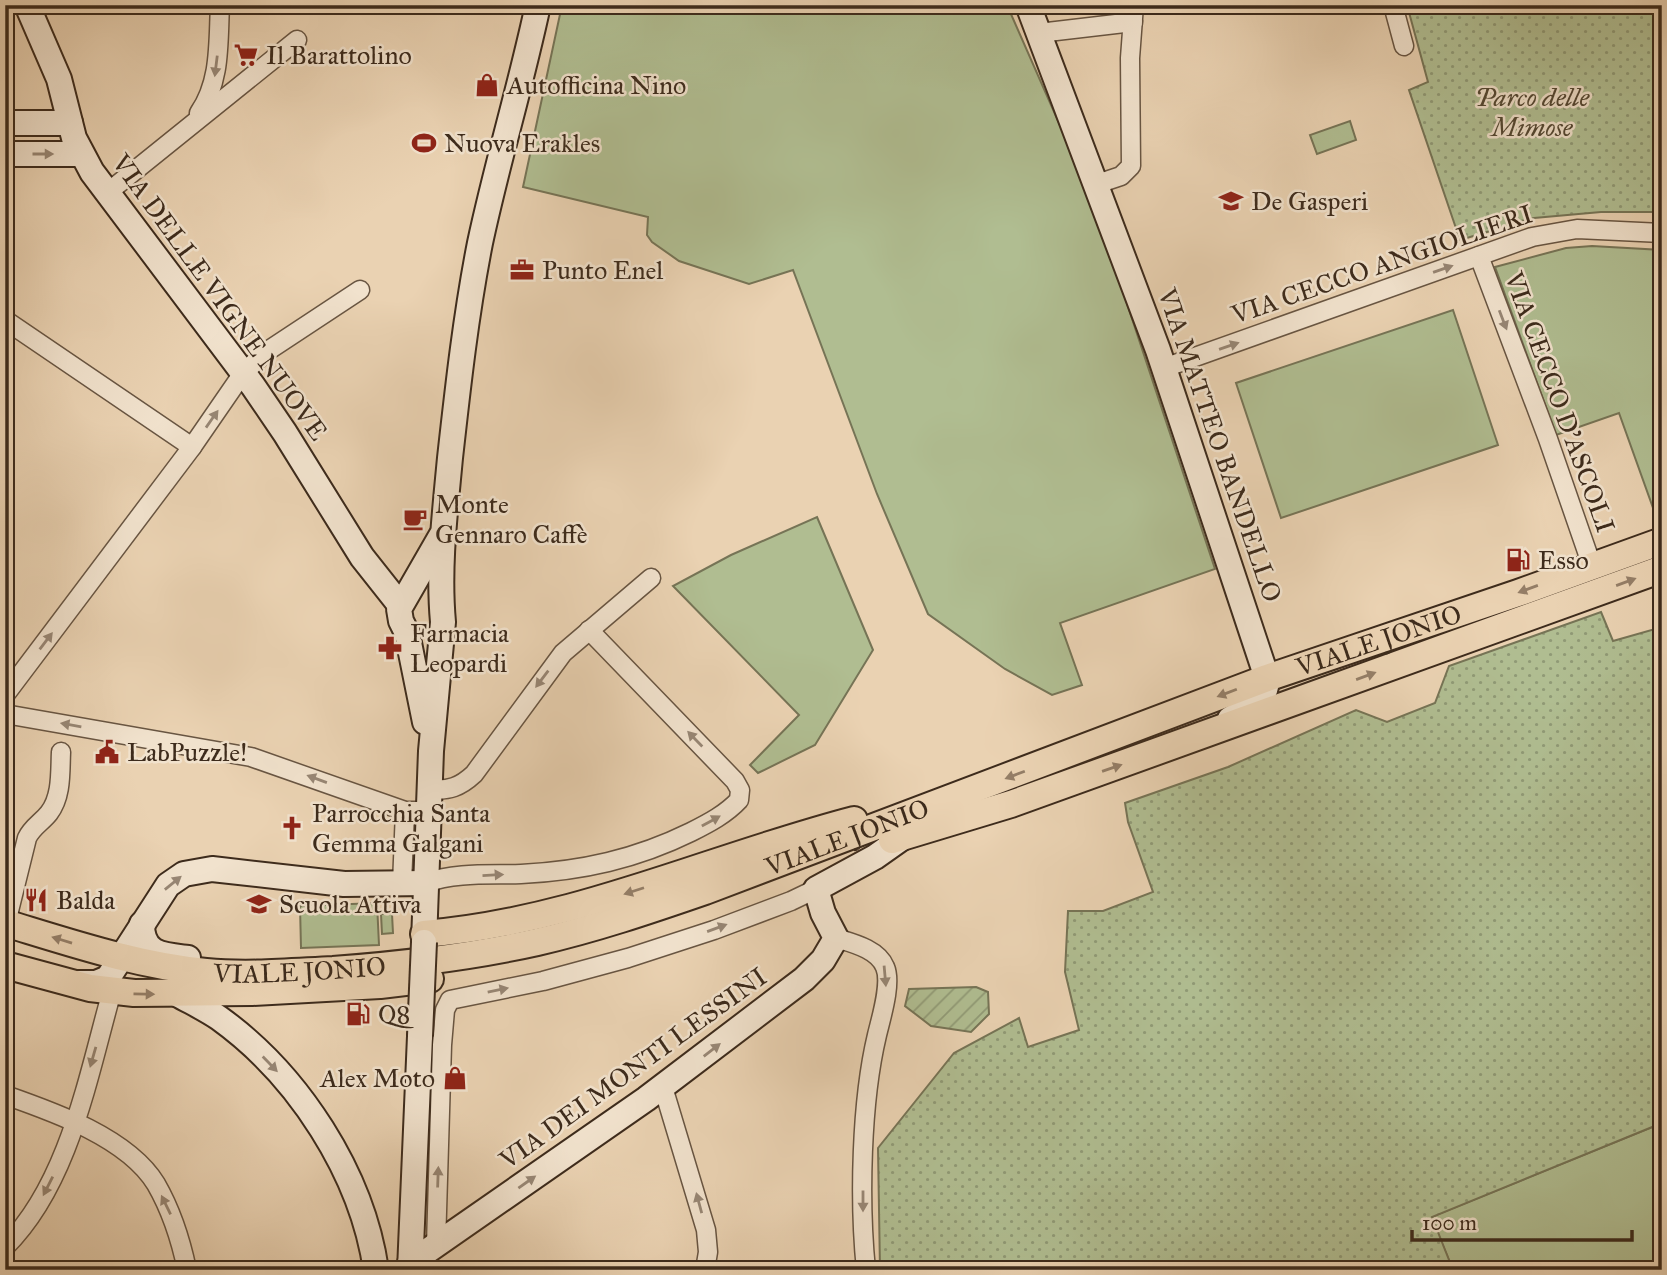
<svg xmlns="http://www.w3.org/2000/svg" width="1667" height="1275" viewBox="0 0 1667 1275" font-family="'IM FELL Great Primer',serif">
  <defs>
    <pattern id="park-dots" width="8" height="8" patternUnits="userSpaceOnUse" patternTransform="scale(1.75)"><rect width="8" height="8" fill="#b0bd91"/><path d="M2 2h.1M6 6h.1" fill="none" stroke="#909a76" stroke-width="1.8" stroke-linecap="round"/></pattern>
    <pattern id="garden-furrows" width="10" height="10" patternUnits="userSpaceOnUse" patternTransform="scale(1.75)"><rect width="10" height="10" fill="#b0bd91"/><path d="M-1 1l2-2M0 10L10 0M9 11l2-2" fill="none" stroke="#909a76"/></pattern>
  </defs>
  <rect width="100%" height="100%" fill="#ead2b2"/>
  <filter id="stains"><feTurbulence type="fractalNoise" baseFrequency=".00286" numOctaves="4"/><feColorMatrix values="0 0 0 0 .2 0 0 0 0 .09 0 0 0 0 .02 0 0 0 .5 -.17"/></filter>
  <radialGradient id="worn" r=".72"><stop offset=".6" stop-color="#630" stop-opacity="0"/><stop offset="1" stop-color="#630" stop-opacity=".3"/></radialGradient>
  <g fill="#b0bd91" stroke="#767456" stroke-width="2">
    <path d="M 562,5 L 1007,5 L 1092,198 L 1215,569 L 1060,623 L 1082,685 L 1052,695 L 1005,669 L 928,614 L 877,494 L 793,270 L 749,284 L 679,261 L 652,242 L 647,235 L 648,217 L 523,187 Z"/>
    <path d="M 1350,121 L 1356,140 L 1317,154 L 1310,135 Z"/>
    <path d="M 1592,246 L 1662,250 L 1662,517 L 1657,519 L 1619,413 L 1556,435 L 1495,267 L 1566,248 Z"/>
    <path d="M 1453,310 L 1498,445 L 1281,518 L 1236,383 Z"/>
    <path d="M 817,517 L 873,650 L 815,745 L 758,773 L 750,765 L 799,715 L 673,586 L 731,555 Z"/>
    <path d="M 377,903 L 379,945 L 301,948 L 300,906 Z"/>
    <path d="M 381,914 L 392,914 L 393,933 L 382,934 Z"/>
    <path d="M 1662,1123 L 1662,1270 L 1453,1270 L 1431,1217 Z"/>
  </g>
  <g fill="url(#park-dots)" stroke="#767456" stroke-width="2">
    <path d="M 1407,5 L 1662,5 L 1662,212 L 1601,212 L 1534,218 L 1460,240 L 1409,90 L 1428,82 Z"/>
    <path d="M 1601,612 L 1613,641 L 1662,627 L 1662,1123 L 1432,1217 L 1453,1270 L 880,1270 L 878,1148 L 954,1053 L 1019,1018 L 1028,1047 L 1079,1030 L 1065,972 L 1068,911 L 1103,911 L 1153,892 L 1128,822 L 1125,803 L 1228,767 L 1356,710 L 1387,722 L 1435,703 L 1449,666 Z"/>
  </g>
  <path fill="url(#garden-furrows)" stroke="#767456" stroke-width="2" d="M 976,987 L 988,992 L 989,1014 L 971,1032 L 931,1026 L 905,1006 L 909,989 Z"/>
  <g fill="none" stroke-linecap="round" stroke-linejoin="round">
    <g stroke="#685542" stroke-width="21">
      <g id="street">
        <path d="M 1393,5 L 1404,46"/>
        <path d="M 1039,33 L 1133,22"/>
        <path d="M 199,113 C 221,81 218,43 220,5"/>
        <path d="M 1097,184 L 1121,176 L 1131,166 L 1130,58 L 1134,5"/>
        <path d="M 107,193 L 297,40"/>
        <path d="M 1479,256 L 1548,439 L 1592,566"/>
        <path d="M 5,320 L 192,447"/>
        <path d="M 1164,368 L 1532,237 L 1577,229 L 1662,233"/>
        <path d="M 5,695 L 192,447 L 243,373 L 266,352 L 360,290"/>
        <path d="M 5,714 L 251,757 L 405,811 L 429,811"/>
        <path d="M 430,789 C 449,791 460,787 474,774 L 563,653 L 651,578"/>
        <path d="M 426,883 C 455,872 491,875 521,874 C 582,871 636,859 691,832 C 709,823 726,814 739,800 L 740,790 L 735,781 L 589,630"/>
        <path d="M 402,884 L 405,811"/>
        <path d="M 6,923 L 27,838 C 32,827 42,822 49,813 C 62,796 60,772 61,752"/>
        <path d="M 836,938 C 852,943 878,949 885,967 C 892,983 881,1018 877,1035 C 861,1102 859,1201 866,1270"/>
        <path d="M 663,1087 L 706,1230 L 708,1252 L 705,1270"/>
        <path d="M 5,1095 C 54,1112 128,1138 156,1184 C 171,1210 181,1241 187,1270"/>
        <path d="M 436,1245 L 442,1045 L 445,1010 L 450,1000 L 543,981 L 628,958 L 714,930 L 791,901 L 816,889"/>
        <path d="M 5,1247 C 69,1184 88,1076 112,991"/>
      </g>
    </g>
    <g stroke="#3d2b1c" stroke-width="28">
      <g id="secondary">
        <path d="M 27,5 L 59,79 L 74,138 L 92,172 L 253,386 L 285,433 L 362,557 L 400,605"/>
        <path d="M 1028,5 L 1158,350 L 1267,678 C 1268,700 1246,709 1230,719"/>
        <path d="M 5,123 L 70,123"/>
        <path d="M 5,154 L 81,154"/>
        <path d="M 425,722 L 407,633 L 401,621 L 399,609 L 441,536"/>
        <path d="M 142,924 C 142,955 163,955 188,958"/>
        <path d="M 424,942 L 431,751 L 443,622 C 438,568 445,512 450,458 C 458,386 466,314 480,243 C 497,163 521,85 538,5"/>
        <path d="M 79,983 L 96,983 L 108,978 L 168,885 L 184,874 L 212,869 L 344,884 L 426,883"/>
        <path d="M 177,994 C 191,1002 206,1009 219,1018 C 298,1075 362,1173 376,1270"/>
        <path d="M 410,1263 L 646,1099 L 804,979 L 823,960 L 836,938 L 823,913 L 816,889 L 875,857 L 909,833"/>
        <path d="M 410,1270 L 420,1036"/>
      </g>
    </g>
    <g stroke="#3d2b1c" stroke-width="30">
      <g id="primary">
        <path d="M 892,840 L 1011,804 L 1662,569"/>
        <path id="s1" d="M 5,923 C 71,943 136,965 206,972 C 248,976 291,972 333,970 C 401,965 470,957 537,942 C 594,929 650,910 705,891 L 1267,678 L 1518,593 L 1662,541"/>
        <path d="M 424,934 C 578,921 708,858 854,820"/>
        <path d="M 5,965 L 90,988 L 134,993 L 252,992 L 380,985 L 430,979"/>
      </g>
    </g>
    <use href="#street" stroke="#f1e2cd" stroke-width="18"/>
    <use href="#secondary" stroke="#f1e2cd" stroke-width="24"/>
    <use href="#primary" stroke="#ead2b2" stroke-width="26"/>
    <g stroke="#3d2b1c" stroke-width="28" stroke-linecap="butt">
      <path id="secondary-bridge" d="M 420,1036 L 424,942"/>
    </g>
    <use href="#secondary-bridge" stroke="#f1e2cd" stroke-width="24"/>
  </g>
  <defs><path id="oneway-solid" d="M-6-.8H1V-3.2L6.5 0L1 3.2V.8H-6Z" transform="scale(1.75)"/></defs>
  <g fill="#978674">
    <use href="#oneway-solid" transform="translate(216 66) rotate(97)"/>
    <use href="#oneway-solid" transform="translate(43 154)"/>
    <use href="#oneway-solid" transform="translate(1443 269) rotate(-19)"/>
    <use href="#oneway-solid" transform="translate(1503 320) rotate(69)"/>
    <use href="#oneway-solid" transform="translate(1229 346) rotate(-19)"/>
    <use href="#oneway-solid" transform="translate(212 419) rotate(-55)"/>
    <use href="#oneway-solid" transform="translate(46 641) rotate(-53)"/>
    <use href="#oneway-solid" transform="translate(542 679) rotate(127)"/>
    <use href="#oneway-solid" transform="translate(71 725) rotate(-170)"/>
    <use href="#oneway-solid" transform="translate(695 739) rotate(-134)"/>
    <use href="#oneway-solid" transform="translate(317 779) rotate(-160)"/>
    <use href="#oneway-solid" transform="translate(711 821) rotate(-29)"/>
    <use href="#oneway-solid" transform="translate(493 875) rotate(-3)"/>
    <use href="#oneway-solid" transform="translate(173 883) rotate(-39)"/>
    <use href="#oneway-solid" transform="translate(717 928) rotate(-20)"/>
    <use href="#oneway-solid" transform="translate(885 976) rotate(85)"/>
    <use href="#oneway-solid" transform="translate(498 990) rotate(-11)"/>
    <use href="#oneway-solid" transform="translate(712 1050) rotate(-38)"/>
    <use href="#oneway-solid" transform="translate(93 1057) rotate(106)"/>
    <use href="#oneway-solid" transform="translate(270 1064) rotate(46)"/>
    <use href="#oneway-solid" transform="translate(438 1177) rotate(-88)"/>
    <use href="#oneway-solid" transform="translate(527 1182) rotate(-35)"/>
    <use href="#oneway-solid" transform="translate(48 1186) rotate(117)"/>
    <use href="#oneway-solid" transform="translate(863 1201) rotate(90)"/>
    <use href="#oneway-solid" transform="translate(699 1203) rotate(-105)"/>
    <use href="#oneway-solid" transform="translate(166 1205) rotate(-116)"/>
  </g>
  <g fill="#947e67">
    <use href="#oneway-solid" transform="translate(1626 582) rotate(-20)"/>
    <use href="#oneway-solid" transform="translate(1528 589) rotate(160)"/>
    <use href="#oneway-solid" transform="translate(1366 676) rotate(-20)"/>
    <use href="#oneway-solid" transform="translate(1227 693) rotate(159)"/>
    <use href="#oneway-solid" transform="translate(1112 768) rotate(-19)"/>
    <use href="#oneway-solid" transform="translate(1015 775) rotate(159)"/>
    <use href="#oneway-solid" transform="translate(634 891) rotate(162)"/>
    <use href="#oneway-solid" transform="translate(62 940) rotate(-163)"/>
    <use href="#oneway-solid" transform="translate(144 994) rotate(1)"/>
  </g>
  <defs>
    <g id="supermarket-bare" transform="scale(1.89)"><path d="M-6-5.5h2.5l.6 2H6L4.5 2H-2.5L-4.4-4H-6ZM-1.5 3.2a1.3 1.3 0 1 0 .1 0ZM3 3.2a1.3 1.3 0 1 0 .1 0Z" fill="#8f2418" stroke="#f1e2cd" stroke-width="2.5" paint-order="stroke"/></g>
    <g id="shop-bare" transform="scale(1.89)"><path d="M-5-2.5h2.3a2.7 3.5 0 0 1 5.4 0H5L5.5 6h-11ZM-1.5-2.5h3a1.5 2.3 0 0 0-3 0Z" fill="#8f2418" stroke="#f1e2cd" stroke-width="2.5" paint-order="stroke"/></g>
    <g id="stadium-bare" transform="scale(1.89)"><path d="M0-5a6.5 5 0 1 0 0 10a6.5 5 0 1 0 0-10ZM-3.5-1.8h7v3.6h-7Z" fill="#8f2418" stroke="#f1e2cd" stroke-width="2.5" paint-order="stroke"/></g>
    <g id="school-bare" transform="scale(1.89)"><path d="M0-5L7-2L0 1L-7-2ZM-4 1L0 2.5L4 1V4Q0 6-4 4Z" fill="#8f2418" stroke="#f1e2cd" stroke-width="2.5" paint-order="stroke"/></g>
    <g id="office-bare" transform="scale(1.89)"><path d="M-6-3h4V-5.5h4V-3h4V5H-6ZM-1-4.5V-3h2v-1.5ZM-6 0V1H6V0Z" fill="#8f2418" stroke="#f1e2cd" stroke-width="2.5" paint-order="stroke"/></g>
    <g id="cafe-bare" transform="scale(1.89)"><path d="M-5.5-4.5H6V0H3Q3 3.5 0 3.5H-2.5Q-5.5 3.5-5.5 0ZM3-3.2v2h1.7v-2ZM-6 4.5H4V6H-6Z" fill="#8f2418" stroke="#f1e2cd" stroke-width="2.5" paint-order="stroke"/></g>
    <g id="fuel-bare" transform="scale(1.89)"><path d="M-5.5-6h7V0h2V4h1.3V-2.5L3-4.5l.8-.8L6-3V5H2.5V1h-1V6h-7ZM-4.2-4.7v3.2H.2V-4.7Z" fill="#8f2418" stroke="#f1e2cd" stroke-width="2.5" paint-order="stroke"/></g>
    <g id="pharmacy-bare" transform="scale(1.89)"><path d="M-2-6h4v4h4v4h-4v4h-4v-4h-4v-4h4Z" fill="#8f2418" stroke="#f1e2cd" stroke-width="2.5" paint-order="stroke"/></g>
    <g id="civic-bare" transform="scale(1.89)"><path d="M-.6-6.5H3V-4.5H.6V-3L4-1V1h2V6H-6V1h2V-1L-.6-3ZM-1.2 2.5V6h2.4V2.5Z" fill="#8f2418" stroke="#f1e2cd" stroke-width="2.5" paint-order="stroke"/></g>
    <g id="church-bare" transform="scale(1.89)"><path d="M-1.2-6h2.4v3.5h3.3v2.4h-3.3V6h-2.4V-.1h-3.3v-2.4h3.3Z" fill="#8f2418" stroke="#f1e2cd" stroke-width="2.5" paint-order="stroke"/></g>
    <g id="restaurant-bare" transform="scale(1.89)"><path d="M-5-6h1v4h1v-4h1v4h1v-4h1v5L-1.5 .5V6h-2V.5L-5-1ZM5-6V6H3V1.5H1.5Q1.5-4 5-6Z" fill="#8f2418" stroke="#f1e2cd" stroke-width="2.5" paint-order="stroke"/></g>
  </defs>
  <g fill-rule="evenodd">
    <use href="#supermarket-bare" x="246" y="55"/>
    <use href="#shop-bare" x="487" y="85"/>
    <use href="#stadium-bare" x="424" y="143"/>
    <use href="#school-bare" x="1231" y="201"/>
    <use href="#office-bare" x="522" y="270"/>
    <use href="#cafe-bare" x="415" y="519"/>
    <use href="#fuel-bare" x="1518" y="560"/>
    <use href="#pharmacy-bare" x="390" y="648"/>
    <use href="#civic-bare" x="107" y="752"/>
    <use href="#church-bare" x="292" y="828"/>
    <use href="#restaurant-bare" x="36" y="900"/>
    <use href="#school-bare" x="259" y="904"/>
    <use href="#fuel-bare" x="358" y="1014"/>
    <use href="#shop-bare" x="455" y="1078"/>
  </g>
  <g text-anchor="middle" stroke-width="5" stroke-linejoin="round" paint-order="stroke">
    <g font-size="26" fill="#3d2b1c" stroke="#f1e2cd" text-anchor="start">
      <text x="266" y="64">Il Barattolino</text>
      <text x="507" y="94">Autofficina Nino</text>
      <text x="444" y="152">Nuova Erakles</text>
      <text x="1251" y="210">De Gasperi</text>
      <text x="542" y="279">Punto Enel</text>
      <text x="435" y="513">Monte<tspan x="435" dy="30">Gennaro Caffè</tspan></text>
      <text x="1538" y="569">Esso</text>
      <text x="410" y="642">Farmacia<tspan x="410" dy="30">Leopardi</tspan></text>
      <text x="127" y="761">LabPuzzle!</text>
      <text x="312" y="822">Parrocchia Santa<tspan x="312" dy="30">Gemma Galgani</tspan></text>
      <text x="56" y="909">Balda</text>
      <text x="279" y="913">Scuola Attiva</text>
      <text x="378" y="1023">Q8</text>
      <text x="435" y="1087" text-anchor="end">Alex Moto</text>
    </g>
    <g font-size="26" font-style="italic" fill="#544833" stroke="#f1e2cd">
      <text x="1532" y="106">Parco delle<tspan x="1532" dy="30">Mimose</tspan></text>
    </g>
    <g font-size="26" fill="#3d2b1c" stroke="#f1e2cd">
      <text transform="translate(1382 264) rotate(-19)" y="9">VIA CECCO ANGIOLIERI</text>
      <text transform="translate(220 297) rotate(54)" y="9">VIA DELLE VIGNE NUOVE</text>
      <text transform="translate(1560 402) rotate(70)" y="9">VIA CECCO D'ASCOLI</text>
      <text transform="translate(1220 445) rotate(71)" y="9">VIA MATTEO BANDELLO</text>
      <text dy="9" stroke="none"><textPath href="#s1" startOffset="1435">VIALE JONIO</textPath></text>
      <text dy="9" stroke="none"><textPath href="#s1" startOffset="868">VIALE JONIO</textPath></text>
      <text dy="9" stroke="none"><textPath href="#s1" startOffset="301">VIALE JONIO</textPath></text>
      <text transform="translate(633 1068) rotate(-36)" y="9">VIA DEI MONTI LESSINI</text>
    </g>
  </g>
  <rect width="1667" height="1275" fill="none" stroke="#ead2b2" stroke-width="28"/>
  <rect x="7" y="7" width="1653" height="1261" fill="none" stroke="#3d2b1c" stroke-width="3.5"/>
  <rect x="14" y="14" width="1639" height="1247" fill="none" stroke="#3d2b1c" stroke-width="2"/>
  <path d="M1412 1230v10h220v-10" fill="none" stroke="#3d2b1c" stroke-width="3.5"/>
  <text x="1422" y="1230" font-size="21" fill="#3d2b1c" stroke="#f1e2cd" stroke-width="5" paint-order="stroke">100 m</text>
  <rect width="100%" height="100%" filter="url(#stains)"/>
  <rect width="100%" height="100%" fill="url(#worn)"/>
</svg>
